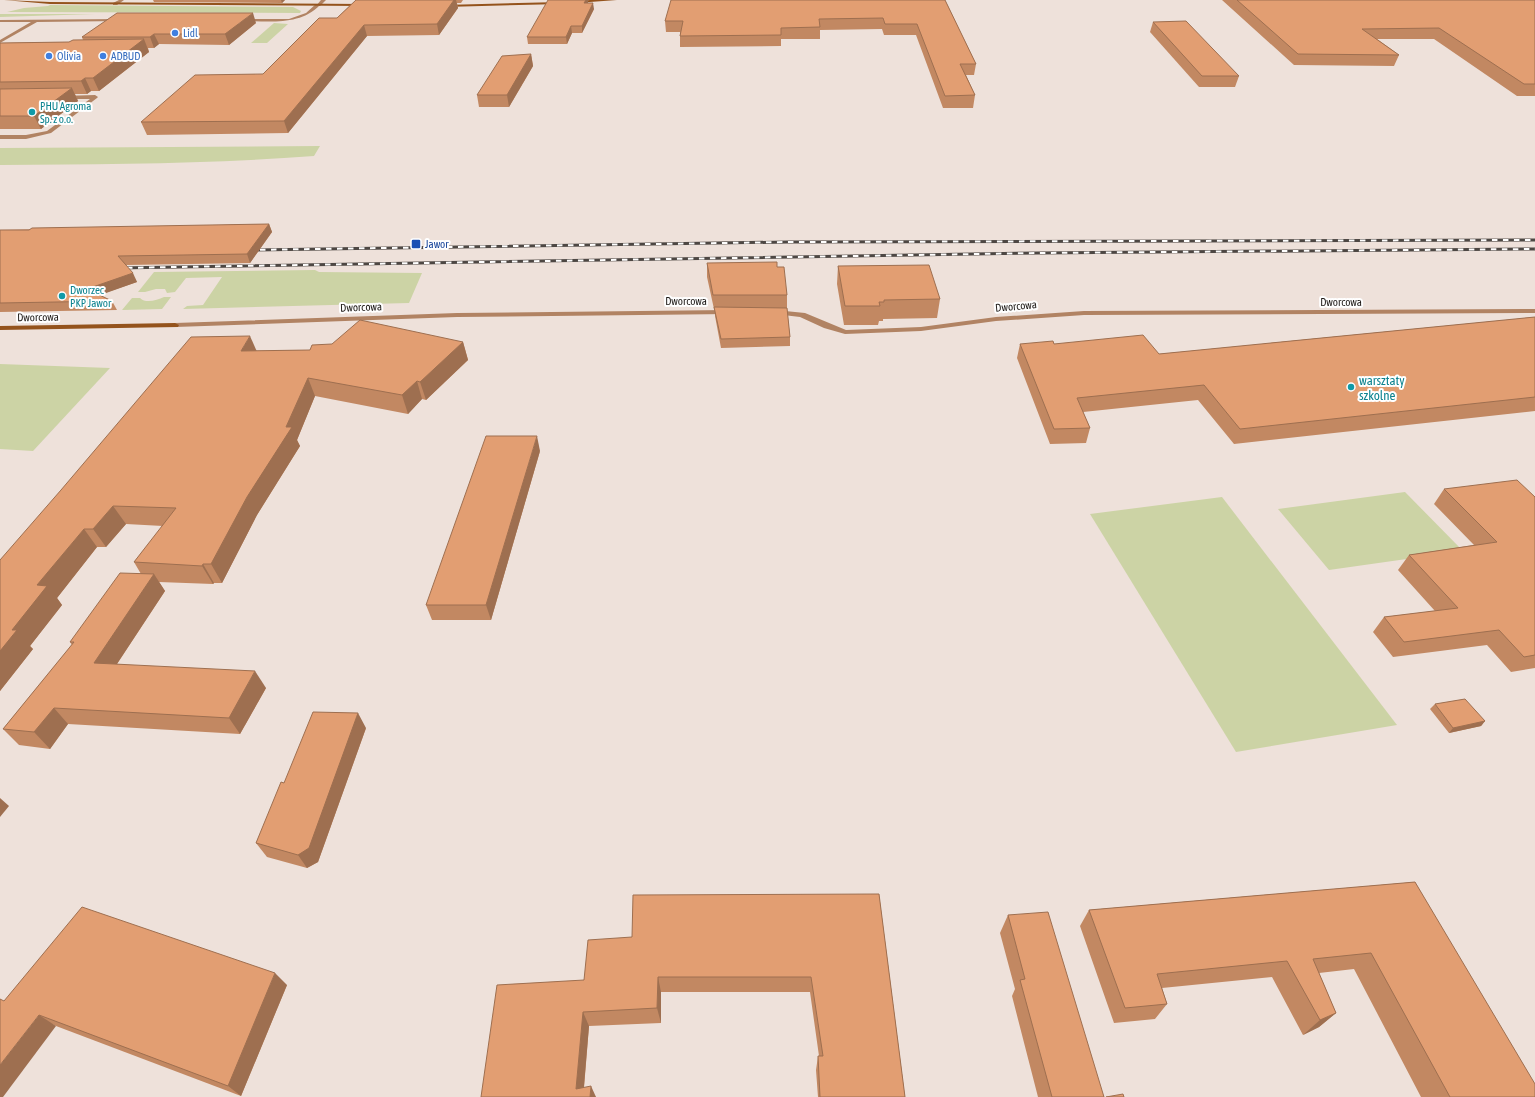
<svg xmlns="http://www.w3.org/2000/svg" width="1535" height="1097" viewBox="0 0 1535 1097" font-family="'Asap Condensed',sans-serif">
  <rect width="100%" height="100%" fill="#eee1da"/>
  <g fill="#ccd3a5">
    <path d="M 50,5 L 293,7 L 301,11 L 300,13 L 7,12 L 24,8 L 48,6 Z"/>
    <path d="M 0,14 L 95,14 L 0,17 Z"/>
    <path d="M 274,23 L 288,24 L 267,43 L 251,43 Z"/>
    <path d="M 320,146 L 314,156 C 210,164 105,164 0,165 L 0,148 Z"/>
    <path d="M 315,270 L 319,272 L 422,273 L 409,303 L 183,309 L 187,306 L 203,305 L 222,277 L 186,278 L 175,292 L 167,293 L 165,289 L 156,289 L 145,292 L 138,292 L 154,272 Z"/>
    <path d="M 164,297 L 171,297 L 162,309 L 122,310 L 132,298 L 140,298 C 146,304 157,300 164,297 Z"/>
    <path d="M 0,364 L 110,368 L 33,451 L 0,449 Z"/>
    <path d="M 1405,492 L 1463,551 L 1329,570 L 1278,509 Z"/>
    <path d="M 1222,497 L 1397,725 L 1236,752 L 1090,514 Z"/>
  </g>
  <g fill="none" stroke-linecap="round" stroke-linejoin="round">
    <g fill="#b18363" fill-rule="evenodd">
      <path d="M 316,4 L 320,5 C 300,26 269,21 242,21 L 240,20 L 242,19 L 289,19 L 306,13 Z"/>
      <path d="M 120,19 L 122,21 L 37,22 L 0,43 L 0,40 L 31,22 L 0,22 L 0,20 Z"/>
      <path d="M 95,95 L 98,97 L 97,98 L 51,133 L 26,139 L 0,139 L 0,135 L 26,135 L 47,131 L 90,99 L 64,99 L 62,98 L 62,96 Z"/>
    </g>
    <g fill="#b18363" fill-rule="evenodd">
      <path d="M 119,0 L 124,0 L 117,5 L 113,5 L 113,3 Z"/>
      <path d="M 321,0 L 326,0 L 320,6 L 316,6 Z"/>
      <path d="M 1535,309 L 1535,313 L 1084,315 L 996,321 L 921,331 L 845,334 L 824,328 L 800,317 L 775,314 L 771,312 L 775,310 L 805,313 L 846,330 L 921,327 L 996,317 L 1084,311 Z"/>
      <path d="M 727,310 L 731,312 L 730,314 L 457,317 L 175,327 L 171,325 L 175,323 L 457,313 Z"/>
    </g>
    <g fill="#94531c" fill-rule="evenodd">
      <path d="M 4,0 L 50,2 L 364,4 L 366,5 L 364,6 L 50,4 Z"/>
      <path d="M 590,0 L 617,0 L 576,3 L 574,2 Z"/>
      <path d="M 560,2 L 562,4 L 444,7 L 442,6 L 444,5 Z"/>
      <path d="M 175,323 L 179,325 L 178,327 L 0,330 L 0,326 Z"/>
    </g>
    <g stroke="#4d4743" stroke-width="3">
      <g id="rail">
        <path d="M 249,250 L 788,242 L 1535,240"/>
        <path d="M 116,268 L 1038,253 L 1535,249"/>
      </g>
    </g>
    <use href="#rail" stroke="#fff" stroke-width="2" stroke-dasharray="5.5" stroke-linecap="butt"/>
  </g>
  <g fill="#c28862">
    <path d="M 153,0 L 285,0 L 282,3 L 154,2 Z"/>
    <path d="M 356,0 L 463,0 L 461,3 L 457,3 L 458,8 L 439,35 L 367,36 L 288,133 L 147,135 L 141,122 L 263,74 L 337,18 Z"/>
    <path d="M 945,0 L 976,64 L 974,75 L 966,75 L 975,95 L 973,108 L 943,108 L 916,35 L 884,35 L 882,29 L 820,30 L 820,39 L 781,39 L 781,46 L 680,47 L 680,32 L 666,32 L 665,21 Z"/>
    <path d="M 1222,0 L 1535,0 L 1535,96 L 1517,96 L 1434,39 L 1377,39 L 1399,55 L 1394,66 L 1294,65 Z"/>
    <path d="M 588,3 L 594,9 L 582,33 L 572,33 L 567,44 L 528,44 L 527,37 Z"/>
    <path d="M 1153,22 L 1239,76 L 1235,87 L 1199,87 L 1150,32 Z"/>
    <path d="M 256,23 L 229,45 L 159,44 L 154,48 L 148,48 L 149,52 L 99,91 L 91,91 L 87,94 L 75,94 L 78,101 L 41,129 L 0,129 L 0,43 L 69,42 L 83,40 L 82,37 Z"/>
    <path d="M 531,54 L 533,66 L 509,107 L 479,107 L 477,95 Z"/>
    <path d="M 269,224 L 272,232 L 250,263 L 126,265 L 137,282 L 99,295 L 112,301 L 117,310 L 0,312 L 0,230 Z"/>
    <path d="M 707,263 L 777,267 L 787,295 L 787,308 L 790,337 L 790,346 L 721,348 L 715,316 L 715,309 L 714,309 L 707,277 Z"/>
    <path d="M 838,266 L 940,299 L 937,318 L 883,319 L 883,321 L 879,321 L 878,325 L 844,325 L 837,284 Z"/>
    <path d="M 1535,317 L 1535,411 L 1234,444 L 1198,400 L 1083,412 L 1090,428 L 1086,443 L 1050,444 L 1017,358 L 1020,344 L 1054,344 L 1159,354 Z"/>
    <path d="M 463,342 L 468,360 L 426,400 L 422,399 L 408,414 L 315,396 L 297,440 L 300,446 L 257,515 L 222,583 L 214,583 L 213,584 L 159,582 L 165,591 L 117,664 L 266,688 L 240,734 L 68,724 L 50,749 L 19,745 L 3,729 L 72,645 L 70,642 L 141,574 L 134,562 L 163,526 L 126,524 L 106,547 L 97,547 L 57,598 L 62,605 L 30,646 L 33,649 L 0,691 L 0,560 L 256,351 L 310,350 Z"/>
    <path d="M 540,451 L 491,620 L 432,620 L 426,605 Z"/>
    <path d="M 1444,489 L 1535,497 L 1535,668 L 1511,672 L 1487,645 L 1393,657 L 1373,632 L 1384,617 L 1435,611 L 1398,570 L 1409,555 L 1474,545 L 1434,504 Z"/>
    <path d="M 1435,704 L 1485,721 L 1481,726 L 1449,733 L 1430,709 Z"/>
    <path d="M 366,728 L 318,862 L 307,868 L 267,857 L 256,843 L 284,783 Z"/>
    <path d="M 1415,882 L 1535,1097 L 1421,1097 L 1354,969 L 1319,973 L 1336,1013 L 1319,1027 L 1303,1035 L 1272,977 L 1162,988 L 1167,1004 L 1155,1019 L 1114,1023 L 1080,926 L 1089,910 Z"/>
    <path d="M 879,894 L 905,1097 L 818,1097 L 816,1070 L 818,1056 L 819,1056 L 810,992 L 661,992 L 661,1023 L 589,1026 L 584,1088 L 596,1097 L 481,1097 L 584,980 L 632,937 Z"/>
    <path d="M 1008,915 L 1104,1097 L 1038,1097 L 1012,996 L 1015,989 L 1000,933 Z"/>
    <path d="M 287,985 L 241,1096 L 56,1026 L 4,1001 Z"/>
  </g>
  <g fill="#9e6f50">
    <path d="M 281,0 L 285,0 L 282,3 Z"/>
    <path d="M 454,0 L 456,0 L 458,8 L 439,35 L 437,24 Z"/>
    <path d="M 586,0 L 588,0 L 588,3 L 584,3 Z"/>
    <path d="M 593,3 L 594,9 L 582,33 L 582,26 Z"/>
    <path d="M 253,13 L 256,23 L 229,45 L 225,34 Z"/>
    <path d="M 364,25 L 367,36 L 288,133 L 284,121 Z"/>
    <path d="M 571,26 L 572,33 L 567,44 L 566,37 Z"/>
    <path d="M 154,34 L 159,44 L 154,48 L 150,37 Z"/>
    <path d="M 144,39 L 149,52 L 99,91 L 93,78 Z"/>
    <path d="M 531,54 L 533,66 L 509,107 L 507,95 Z"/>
    <path d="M 85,78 L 91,91 L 87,94 L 81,81 Z"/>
    <path d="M 72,88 L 78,101 L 41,129 L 34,116 Z"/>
    <path d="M 269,224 L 272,232 L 250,263 L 247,254 Z"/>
    <path d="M 133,273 L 137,282 L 92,298 L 87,289 Z"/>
    <path d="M 250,336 L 258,354 L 241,351 Z"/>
    <path d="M 463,342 L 468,360 L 426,400 L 420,382 Z"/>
    <path d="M 308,378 L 315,396 L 297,440 L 300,446 L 257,515 L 222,583 L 211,564 L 247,497 L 286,427 Z"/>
    <path d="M 417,381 L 422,399 L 408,414 L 402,395 Z"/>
    <path d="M 537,436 L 540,451 L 491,620 L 486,605 Z"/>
    <path d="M 113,506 L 126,524 L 106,547 L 93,529 Z"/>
    <path d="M 84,529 L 97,547 L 57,598 L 62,605 L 30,646 L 33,649 L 0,691 L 0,651 L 37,585 Z"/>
    <path d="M 203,564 L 214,583 L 213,584 L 202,566 Z"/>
    <path d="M 154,574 L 165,591 L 107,679 L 94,663 Z"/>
    <path d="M 255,671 L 266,688 L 240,734 L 229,718 Z"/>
    <path d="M 54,708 L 68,724 L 50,749 L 34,732 Z"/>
    <path d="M 358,713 L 366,728 L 318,862 L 307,868 L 298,855 Z"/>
    <path d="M 1485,721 L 1481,726 L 1449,733 L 1453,728 Z"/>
    <path d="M 0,798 L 9,806 L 0,817 Z"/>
    <path d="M 275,973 L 287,985 L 241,1096 L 228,1086 Z"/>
    <path d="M 658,977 L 661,992 L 661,1023 L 657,1008 Z"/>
    <path d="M 583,1012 L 589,1026 L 583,1097 L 576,1089 Z"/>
    <path d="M 1336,1013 L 1319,1027 L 1303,1035 L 1320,1020 Z"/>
    <path d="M 39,1015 L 56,1026 L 3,1097 L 0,1097 L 0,1065 Z"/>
    <path d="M 591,1086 L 596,1097 L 590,1097 Z"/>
  </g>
  <g fill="#e29e72" stroke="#9e6f50">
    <path d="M 356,0 L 454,0 L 437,24 L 364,25 L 284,121 L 141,122 L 195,75 L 263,74 L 319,18 L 337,18 Z"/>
    <path d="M 548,0 L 586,0 L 584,3 L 593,3 L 582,26 L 571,26 L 566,37 L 527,37 Z"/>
    <path d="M 671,0 L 945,0 L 976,64 L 960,64 L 975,95 L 945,96 L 917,24 L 885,24 L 883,18 L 819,19 L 820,27 L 781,28 L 781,35 L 680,36 L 683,21 L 665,21 Z"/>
    <path d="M 1237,0 L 1535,0 L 1535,84 L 1524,84 L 1439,28 L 1362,29 L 1399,55 L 1298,54 Z"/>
    <path d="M 117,13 L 253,13 L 225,34 L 154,34 L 150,37 L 82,37 Z"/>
    <path d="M 1186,21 L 1239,76 L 1202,76 L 1153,22 Z"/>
    <path d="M 144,39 L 93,78 L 85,78 L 81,81 L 0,82 L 0,43 L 69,42 L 73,40 Z"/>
    <path d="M 531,54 L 507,95 L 477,95 L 502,56 Z"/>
    <path d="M 72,88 L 34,116 L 0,116 L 0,89 Z"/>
    <path d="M 269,224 L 247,254 L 118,256 L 133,273 L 87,289 L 112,301 L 0,303 L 0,230 L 29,230 L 32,228 Z"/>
    <path d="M 777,262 L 777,267 L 784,267 L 787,295 L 713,295 L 707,263 Z"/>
    <path d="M 929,265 L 940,299 L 884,300 L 884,302 L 879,302 L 880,306 L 845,306 L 838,266 Z"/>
    <path d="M 714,307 L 787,308 L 790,337 L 721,339 Z"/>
    <path d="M 1535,317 L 1535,397 L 1240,429 L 1204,385 L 1077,398 L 1090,428 L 1054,429 L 1020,344 L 1053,341 L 1054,344 L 1143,335 L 1159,354 Z"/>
    <path d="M 360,320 L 463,342 L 420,382 L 417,381 L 402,395 L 308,378 L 286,427 L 292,427 L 247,497 L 211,564 L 203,564 L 202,566 L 134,562 L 176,508 L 113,506 L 93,529 L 84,529 L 37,585 L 47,586 L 12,630 L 17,630 L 0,651 L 0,560 L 61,490 L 191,337 L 250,336 L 241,351 L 310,350 L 312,345 L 332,344 Z"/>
    <path d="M 486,436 L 537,436 L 486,605 L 426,605 Z"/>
    <path d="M 1517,480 L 1535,497 L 1535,655 L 1524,657 L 1499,630 L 1404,642 L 1384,617 L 1458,608 L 1409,555 L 1497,542 L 1444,489 Z"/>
    <path d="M 120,573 L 154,574 L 94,663 L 255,671 L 229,718 L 54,708 L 34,732 L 3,729 L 74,642 L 70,642 Z"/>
    <path d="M 1465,699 L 1485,721 L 1453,728 L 1435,704 Z"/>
    <path d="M 313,712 L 358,713 L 309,848 L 298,855 L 256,843 L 281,782 L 284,783 Z"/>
    <path d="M 1415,882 L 1535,1084 L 1535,1097 L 1450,1097 L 1371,953 L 1313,959 L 1336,1013 L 1320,1020 L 1287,961 L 1157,974 L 1167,1004 L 1125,1008 L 1089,910 Z"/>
    <path d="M 879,894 L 905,1097 L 820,1097 L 818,1056 L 823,1056 L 811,977 L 658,977 L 657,1008 L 583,1012 L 576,1089 L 591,1086 L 590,1097 L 481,1097 L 497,985 L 584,980 L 588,940 L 632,937 L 633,895 Z"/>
    <path d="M 82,907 L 275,973 L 228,1086 L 39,1015 L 0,1065 L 0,999 L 4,1001 Z"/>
    <path d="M 1048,912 L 1104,1097 L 1052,1097 L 1020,980 L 1025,979 L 1008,915 Z"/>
    <path d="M 1123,1094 L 1124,1097 L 1106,1097 Z"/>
  </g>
  <g fill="#3f7fe0" stroke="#fff" stroke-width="1.5">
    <circle cx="175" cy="33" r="4"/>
    <circle cx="49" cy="56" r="4"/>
    <circle cx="103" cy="56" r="4"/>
  </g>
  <g fill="#0f9aa8" stroke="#fff" stroke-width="1.5">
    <circle cx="32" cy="112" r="4"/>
    <circle cx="62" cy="296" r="4"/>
    <circle cx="1351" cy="387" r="4"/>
  </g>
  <rect fill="#1a4fb4" stroke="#fff" stroke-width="1.5" x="411" y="239" width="10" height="10" rx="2"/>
  <g text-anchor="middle" stroke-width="4" stroke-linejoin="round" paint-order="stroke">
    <g font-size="11" fill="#366cbe" stroke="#fff" text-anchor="start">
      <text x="183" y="37">Lidl</text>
      <text x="57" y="60">Olivia</text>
      <text x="111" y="60">ADBUD</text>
    </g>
    <g font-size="11" fill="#0d838f" stroke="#fff" text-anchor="start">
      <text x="40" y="110">PHU Agroma<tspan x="40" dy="13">Sp. z o.o.</tspan></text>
      <text x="70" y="294">Dworzec<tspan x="70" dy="13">PKP Jawor</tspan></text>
    </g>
    <g font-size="11" fill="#164399" stroke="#fff" text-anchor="start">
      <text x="425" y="248">Jawor</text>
    </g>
    <g font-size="11" fill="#1d1916" stroke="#fff">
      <text x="686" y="305">Dworcowa</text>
      <text x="1341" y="306">Dworcowa</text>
      <text transform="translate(1016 306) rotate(-5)" y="4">Dworcowa</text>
      <text transform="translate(361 307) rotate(-2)" y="4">Dworcowa</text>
      <text transform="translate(38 317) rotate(-1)" y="4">Dworcowa</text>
    </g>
    <g font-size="13" fill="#0d838f" stroke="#fff" text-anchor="start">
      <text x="1359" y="385">warsztaty<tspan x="1359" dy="15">szkolne</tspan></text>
    </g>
  </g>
</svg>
